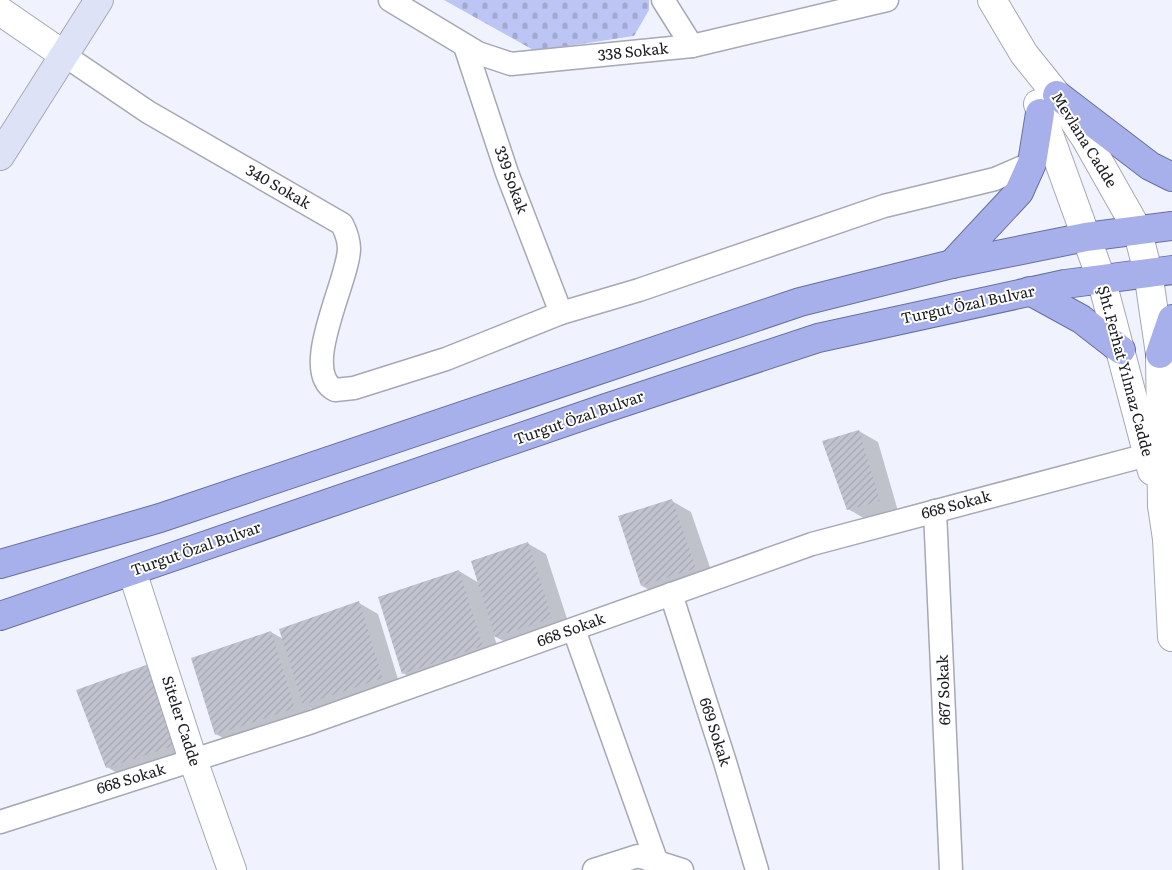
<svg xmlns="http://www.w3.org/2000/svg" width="1172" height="870" viewBox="0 0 1172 870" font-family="Literata,serif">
  <defs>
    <pattern id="cemetery-stones" width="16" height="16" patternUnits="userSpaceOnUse" patternTransform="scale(1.25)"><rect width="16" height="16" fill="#bcc5f4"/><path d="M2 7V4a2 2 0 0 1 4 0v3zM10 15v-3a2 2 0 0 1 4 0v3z" fill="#a1a9d1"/></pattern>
    <pattern id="building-hatch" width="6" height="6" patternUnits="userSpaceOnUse" patternTransform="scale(1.25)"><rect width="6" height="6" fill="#c1c4cf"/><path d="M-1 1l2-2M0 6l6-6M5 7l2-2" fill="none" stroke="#a5a8b1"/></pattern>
  </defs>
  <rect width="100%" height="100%" fill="#f0f3fe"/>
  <path fill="url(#cemetery-stones)" d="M 444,0 L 649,0 L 649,10 L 634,36 L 535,51 Z"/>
  <g fill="#0003">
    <path d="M 859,431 L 878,442 L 898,511 L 867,520 L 848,509 Z"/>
    <path d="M 672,501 L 691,512 L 714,579 L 661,596 L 642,586 Z"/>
    <path d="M 527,543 L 546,554 L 570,628 L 515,647 L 494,636 L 501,657 L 422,684 L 403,673 L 459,571 L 479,583 Z"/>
    <path d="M 359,603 L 378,614 L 401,689 L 323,715 L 310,708 L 314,719 L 235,745 L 216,734 L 271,632 L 283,639 Z"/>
    <path d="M 149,665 L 197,754 L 126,778 L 107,767 Z"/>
  </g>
  <g fill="url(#building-hatch)">
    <path d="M 859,430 L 880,501 L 847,510 L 822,441 Z"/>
    <path d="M 672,499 L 696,568 L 641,586 L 618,516 Z"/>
    <path d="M 528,542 L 552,618 L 495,637 L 471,561 Z"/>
    <path d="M 459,570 L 483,646 L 402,674 L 378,597 Z"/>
    <path d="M 359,601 L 383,678 L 303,705 L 279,629 Z"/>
    <path d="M 271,631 L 295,708 L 215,735 L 191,658 Z"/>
    <path d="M 149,664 L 179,744 L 106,768 L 76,690 Z"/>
  </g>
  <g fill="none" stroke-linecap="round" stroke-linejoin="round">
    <g stroke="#a6a8b3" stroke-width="25">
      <g id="minor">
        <path d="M 390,0 L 478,53 L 511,64 L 692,46 L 887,0"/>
        <path d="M 663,0 L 692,46"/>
        <path d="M 465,46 L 507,173 L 561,313"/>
        <path d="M 64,55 L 148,112 L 342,224 C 346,232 349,240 349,249 C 348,282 299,371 335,390 L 354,388 L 446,359 L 561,313 L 639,290 L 884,206 L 995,179 L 1032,163"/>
        <path d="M 935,511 L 951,870"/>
        <path d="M 671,594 L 725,762 L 757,870"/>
        <path d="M 574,630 L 656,860"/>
        <path d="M 0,822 L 312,722 L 812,544 L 1147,455"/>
        <path d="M 594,870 L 638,856 L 682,870"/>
      </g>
    </g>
    <g stroke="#a6a8b3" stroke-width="30">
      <g id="tertiary">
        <path d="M 992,0 L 1024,54 L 1057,95 L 1086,139 L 1137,229 L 1148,272 L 1160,354 L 1162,506 L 1167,539 L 1172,637"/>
        <path d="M 0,11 L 64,55"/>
        <path d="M 1038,104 L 1101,278 L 1152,471"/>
        <path d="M 132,571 L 193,760 L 232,870"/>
      </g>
    </g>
    <g stroke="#a6a8b3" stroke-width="30">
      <path id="secondary" d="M 0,156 L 99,0"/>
    </g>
    <g stroke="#6770a0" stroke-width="30">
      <g id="trunk">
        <path d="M 1057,95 L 1150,166 L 1172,177"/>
        <path d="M 952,264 L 1019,192 L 1032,163 L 1040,113"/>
        <path d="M 1030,291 L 1081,319 L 1121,350"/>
        <path d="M 1160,354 L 1172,319"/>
        <path d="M 0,564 L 160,518 L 800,302 L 952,264 L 1086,237 L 1172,226"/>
        <path d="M 0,616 L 603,409 L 818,338 L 1065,284 L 1172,270"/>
      </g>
    </g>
    <use href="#minor" stroke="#fff" stroke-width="22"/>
    <use href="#tertiary" stroke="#fff" stroke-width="28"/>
    <use href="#secondary" stroke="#dee2f7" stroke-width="28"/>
    <use href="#trunk" stroke="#a7b0ea" stroke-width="28"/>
  </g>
  <g text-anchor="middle" stroke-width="4" stroke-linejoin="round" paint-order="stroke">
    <g font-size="15" fill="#1a1b1f" stroke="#fff">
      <text transform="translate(633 52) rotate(-6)" y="5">338 Sokak</text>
      <text transform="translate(1084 140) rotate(58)" y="5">Mevlana Cadde</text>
      <text transform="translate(511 180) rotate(70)" y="5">339 Sokak</text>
      <text transform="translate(278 187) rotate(30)" y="5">340 Sokak</text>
      <text transform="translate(968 305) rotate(-12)" y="5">Turgut Özal Bulvar</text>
      <text transform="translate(1125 371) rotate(75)" y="5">Şht.Ferhat Yılmaz Cadde</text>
      <text transform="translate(579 418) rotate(-19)" y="5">Turgut Özal Bulvar</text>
      <text transform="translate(956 505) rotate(-15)" y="5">668 Sokak</text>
      <text transform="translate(196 549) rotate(-19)" y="5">Turgut Özal Bulvar</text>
      <text transform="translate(571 630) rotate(-20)" y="5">668 Sokak</text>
      <text transform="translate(944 690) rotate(-92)" y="5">667 Sokak</text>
      <text transform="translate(181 721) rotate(72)" y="5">Siteler Cadde</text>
      <text transform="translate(715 732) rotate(72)" y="5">669 Sokak</text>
      <text transform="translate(131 779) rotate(-17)" y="5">668 Sokak</text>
    </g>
  </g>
</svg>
